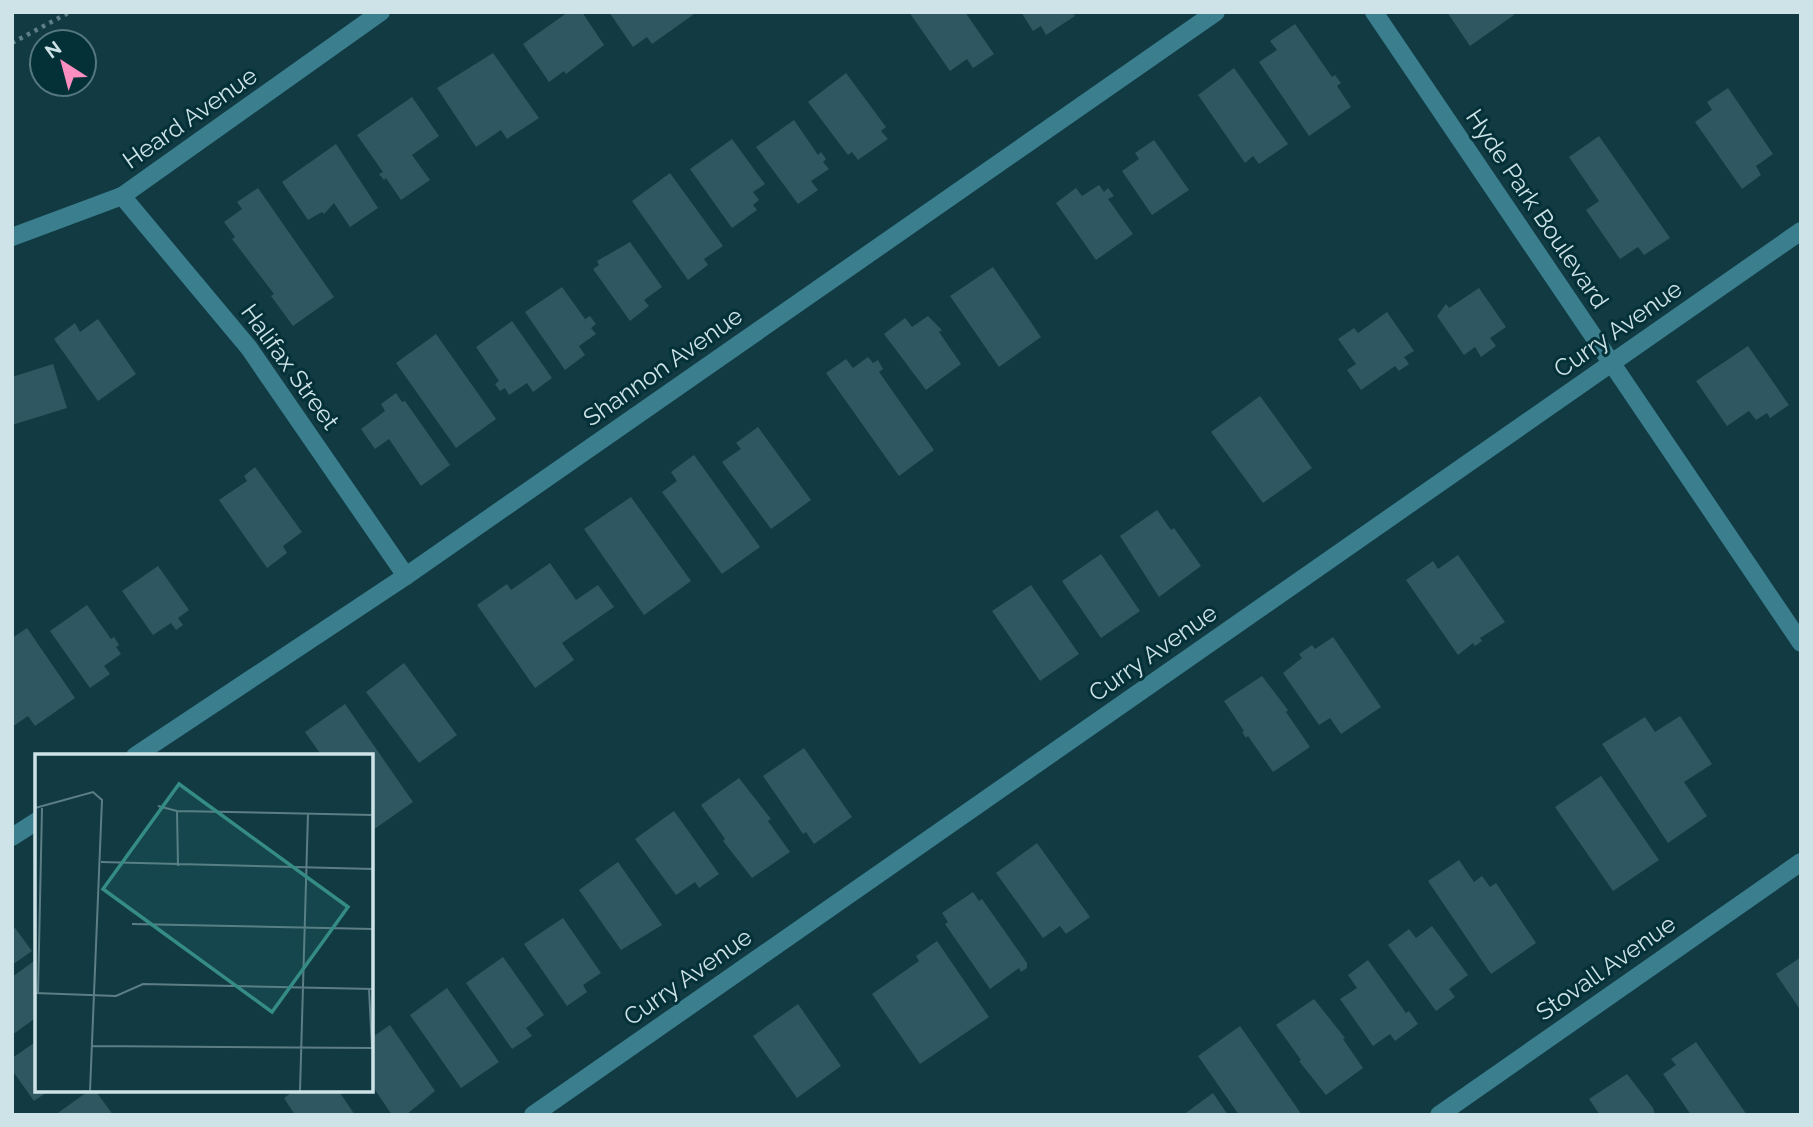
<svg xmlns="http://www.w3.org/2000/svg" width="1813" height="1127" viewBox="0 0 1813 1127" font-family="Raleway,sans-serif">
  <rect width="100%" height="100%" fill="#113a43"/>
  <g fill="#2f5761">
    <path d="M 568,12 L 582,12 L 604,45 L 566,74 L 564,71 L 549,82 L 523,44 Z"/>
    <path d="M 609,12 L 697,12 L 652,44 L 647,37 L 633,47 Z"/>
    <path d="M 909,12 L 965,12 L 994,54 L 973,68 L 967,59 L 950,71 Z"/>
    <path d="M 1021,12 L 1073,12 L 1075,16 L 1046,35 L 1041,26 L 1033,31 Z"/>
    <path d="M 1447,12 L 1513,12 L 1514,15 L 1470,46 Z"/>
    <path d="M 1295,24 L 1332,77 L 1335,75 L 1341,83 L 1337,86 L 1351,107 L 1309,136 L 1259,62 L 1277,50 L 1270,41 Z"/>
    <path d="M 493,53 L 539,118 L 507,139 L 501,130 L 476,147 L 437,88 Z"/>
    <path d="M 1234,68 L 1288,144 L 1259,164 L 1253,156 L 1245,163 L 1198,95 Z"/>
    <path d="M 846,73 L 886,127 L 881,131 L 888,139 L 858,160 L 852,152 L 848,155 L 808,102 Z"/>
    <path d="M 1728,88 L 1773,154 L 1756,166 L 1761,175 L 1742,189 L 1695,122 L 1712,110 L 1707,102 Z"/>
    <path d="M 412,97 L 439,136 L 412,155 L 430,180 L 401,200 L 386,178 L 384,180 L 379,174 L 383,172 L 357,135 Z"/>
    <path d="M 794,120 L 818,155 L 821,152 L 826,159 L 823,162 L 829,169 L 811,181 L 818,190 L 798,204 L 756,147 Z"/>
    <path d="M 1599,136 L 1670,238 L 1644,255 L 1638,247 L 1620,259 L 1586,210 L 1599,201 L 1569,157 Z"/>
    <path d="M 732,139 L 765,184 L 753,192 L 759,200 L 753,205 L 757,210 L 732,228 L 690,169 Z"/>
    <path d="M 1154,140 L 1189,190 L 1152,215 L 1122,171 L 1139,159 L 1135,153 Z"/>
    <path d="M 336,144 L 378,208 L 350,227 L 334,203 L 324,214 L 322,212 L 308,220 L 282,182 Z"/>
    <path d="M 670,173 L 723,246 L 704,259 L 708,265 L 688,280 L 632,201 Z"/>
    <path d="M 1099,185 L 1104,192 L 1108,188 L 1114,196 L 1108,199 L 1133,234 L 1096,260 L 1056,203 L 1076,188 L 1082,196 Z"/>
    <path d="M 258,188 L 334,297 L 293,326 L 271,296 L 274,294 L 232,239 L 235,237 L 224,222 L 242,209 L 237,202 Z"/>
    <path d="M 630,242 L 662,287 L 644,300 L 649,306 L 630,321 L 593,269 L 599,265 L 597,261 Z"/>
    <path d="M 993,267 L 1041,337 L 999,367 L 950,296 Z"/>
    <path d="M 562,287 L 585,319 L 590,316 L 596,324 L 591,328 L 596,334 L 579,346 L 585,355 L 565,370 L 525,312 Z"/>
    <path d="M 1479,288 L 1506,327 L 1490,338 L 1496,346 L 1481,357 L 1475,347 L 1464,355 L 1437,316 L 1446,304 L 1449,308 Z"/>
    <path d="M 1387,312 L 1414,351 L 1404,357 L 1409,364 L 1399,371 L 1395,366 L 1361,390 L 1347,370 L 1356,364 L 1338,339 L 1354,328 L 1358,333 Z"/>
    <path d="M 928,316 L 942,330 L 939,332 L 961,364 L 926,390 L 884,334 L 905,318 L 912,327 Z"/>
    <path d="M 98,319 L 136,374 L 98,401 L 54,339 L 75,323 L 80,332 Z"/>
    <path d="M 512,321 L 552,378 L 533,392 L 527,383 L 509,395 L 505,388 L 500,391 L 495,384 L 499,381 L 476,347 Z"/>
    <path d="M 436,334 L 496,419 L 456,448 L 396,363 Z"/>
    <path d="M 1748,346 L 1789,405 L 1770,418 L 1767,413 L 1756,420 L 1749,411 L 1727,426 L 1696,381 Z"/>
    <path d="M 868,357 L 873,363 L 878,360 L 883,369 L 879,372 L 934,450 L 899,476 L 826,373 L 846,359 L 853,368 Z"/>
    <path d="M 53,364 L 67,408 L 12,425 L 12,377 Z"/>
    <path d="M 396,393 L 402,402 L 405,401 L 450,465 L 421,486 L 389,439 L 375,449 L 361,429 L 385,411 L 381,404 Z"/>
    <path d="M 1260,396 L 1312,468 L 1263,503 L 1211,432 Z"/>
    <path d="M 758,427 L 811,500 L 771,529 L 722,462 L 741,449 L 736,443 Z"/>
    <path d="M 694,455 L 760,547 L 722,574 L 662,492 L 677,481 L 671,472 Z"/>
    <path d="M 255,467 L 302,532 L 283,546 L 287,553 L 267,568 L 219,500 L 247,481 L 244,476 Z"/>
    <path d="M 631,497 L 691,581 L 644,615 L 584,529 Z"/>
    <path d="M 1157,510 L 1171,530 L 1174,528 L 1201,566 L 1159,597 L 1120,536 Z"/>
    <path d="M 1101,554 L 1140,611 L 1101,638 L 1062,581 Z"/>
    <path d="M 1458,555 L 1505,622 L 1480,638 L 1482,641 L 1475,646 L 1473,643 L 1458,655 L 1406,580 L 1433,561 L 1438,569 Z"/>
    <path d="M 550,563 L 576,600 L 598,585 L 614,607 L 562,643 L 574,660 L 535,688 L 477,605 L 507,584 L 511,590 Z"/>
    <path d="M 158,566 L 189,610 L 178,618 L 183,625 L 176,630 L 171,623 L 153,635 L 122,591 Z"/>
    <path d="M 1031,585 L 1079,654 L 1040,681 L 992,611 Z"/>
    <path d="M 87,605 L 111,639 L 114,637 L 119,645 L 116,647 L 121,654 L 104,666 L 110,674 L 90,688 L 50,631 Z"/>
    <path d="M 27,628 L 75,698 L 35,726 L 28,716 L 12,727 L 12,638 Z"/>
    <path d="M 1333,637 L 1381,707 L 1341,734 L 1330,718 L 1319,725 L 1283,673 L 1302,658 L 1299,654 L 1312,645 L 1315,649 Z"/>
    <path d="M 404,663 L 457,735 L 419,763 L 366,692 Z"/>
    <path d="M 1262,676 L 1288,710 L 1286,712 L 1310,747 L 1273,772 L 1248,736 L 1246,738 L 1242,732 L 1244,731 L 1224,701 Z"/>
    <path d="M 345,704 L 413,802 L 373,830 L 371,756 L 322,756 L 305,732 Z"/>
    <path d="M 1680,716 L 1712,764 L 1684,782 L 1707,816 L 1668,843 L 1602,744 L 1645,717 L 1655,732 Z"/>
    <path d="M 804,748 L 852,817 L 814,844 L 806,832 L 803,834 L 763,776 Z"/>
    <path d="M 1601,776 L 1659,860 L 1613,891 L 1555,807 Z"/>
    <path d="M 739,778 L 771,819 L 768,821 L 790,852 L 752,878 L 723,841 L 725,839 L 701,805 Z"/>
    <path d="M 674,811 L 719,874 L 699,888 L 695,882 L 676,895 L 635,839 Z"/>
    <path d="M 1037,843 L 1090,917 L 1066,934 L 1060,926 L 1043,938 L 996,873 Z"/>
    <path d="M 1459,860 L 1474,882 L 1482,876 L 1490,887 L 1496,883 L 1536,943 L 1491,974 L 1428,881 Z"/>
    <path d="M 618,862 L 662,925 L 621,950 L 579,890 Z"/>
    <path d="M 973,892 L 979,901 L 982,899 L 1027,963 L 1027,968 L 1021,972 L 1019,968 L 990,989 L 945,924 L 948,922 L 942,913 Z"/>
    <path d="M 563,918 L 601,973 L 583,985 L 587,992 L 567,1006 L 524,944 Z"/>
    <path d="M 1432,926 L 1468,975 L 1449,989 L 1455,997 L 1436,1011 L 1388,945 L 1409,929 L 1416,938 Z"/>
    <path d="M 15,928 L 32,951 L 12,965 L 12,930 Z"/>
    <path d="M 937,941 L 989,1017 L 920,1064 L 872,994 L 919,961 L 916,956 Z"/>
    <path d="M 503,957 L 544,1015 L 526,1028 L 532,1036 L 512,1049 L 466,983 Z"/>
    <path d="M 1801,957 L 1801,1011 L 1776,974 Z"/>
    <path d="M 37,959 L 37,1017 L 12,1035 L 12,977 Z"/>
    <path d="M 1368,960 L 1406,1013 L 1409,1011 L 1418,1024 L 1395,1041 L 1390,1034 L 1373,1046 L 1340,999 L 1357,988 L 1348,975 Z"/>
    <path d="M 447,988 L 499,1062 L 461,1088 L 410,1015 Z"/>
    <path d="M 1314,999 L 1345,1038 L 1343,1039 L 1363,1068 L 1326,1095 L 1299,1061 L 1301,1060 L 1276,1025 Z"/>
    <path d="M 798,1004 L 841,1066 L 797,1098 L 753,1036 Z"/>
    <path d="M 390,1025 L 435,1091 L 407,1114 L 392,1115 L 371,1084 L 371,1038 Z"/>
    <path d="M 1240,1026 L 1302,1115 L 1239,1115 L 1198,1056 Z"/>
    <path d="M 37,1041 L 37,1090 L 50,1090 L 34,1101 L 12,1070 L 12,1058 Z"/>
    <path d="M 1696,1042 L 1747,1115 L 1691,1115 L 1663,1074 L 1676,1065 L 1671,1059 Z"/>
    <path d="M 1627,1074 L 1653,1108 L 1655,1115 L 1600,1115 L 1589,1099 Z"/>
    <path d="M 90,1090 L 95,1090 L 113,1115 L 55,1115 Z"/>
    <path d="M 295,1090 L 338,1090 L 355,1115 L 295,1115 L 284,1098 Z"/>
    <path d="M 1213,1093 L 1228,1115 L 1183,1115 Z"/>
  </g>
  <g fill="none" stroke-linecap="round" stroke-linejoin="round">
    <path stroke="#5e7f86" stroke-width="4.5" stroke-dasharray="3.5 5" stroke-linecap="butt" d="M 12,43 L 70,12"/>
    <g stroke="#3b7e8d" stroke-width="18">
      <path d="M 1374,12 L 1801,643"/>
      <path d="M 122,196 L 249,348 L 406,576"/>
      <path d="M 12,237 L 122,196 L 381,12"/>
      <path d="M 135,756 L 406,576 L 1216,12"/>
      <path d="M 12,837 L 37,821"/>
      <path d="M 533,1115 L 1801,231"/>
      <path d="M 1439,1115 L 1801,862"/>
    </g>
  </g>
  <g text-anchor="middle" stroke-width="6" stroke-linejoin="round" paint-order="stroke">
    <g font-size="24" fill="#cee3e8" stroke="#043038">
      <text transform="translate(190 118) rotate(-35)" y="8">Heard Avenue</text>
      <text transform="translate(1537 209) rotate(56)" y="8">Hyde Park Boulevard</text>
      <text transform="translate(1618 329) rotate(-35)" y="8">Curry Avenue</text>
      <text transform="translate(290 367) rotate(54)" y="8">Halifax Street</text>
      <text transform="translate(663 367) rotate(-35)" y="8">Shannon Avenue</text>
      <text transform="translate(1153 653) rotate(-35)" y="8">Curry Avenue</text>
      <text transform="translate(1606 968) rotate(-35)" y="8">Stovall Avenue</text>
      <text transform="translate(688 977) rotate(-35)" y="8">Curry Avenue</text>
    </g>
  </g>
  <g transform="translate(35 754)">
    <rect width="338" height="338" fill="#113a43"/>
    <path fill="none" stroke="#5d7e85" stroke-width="2" d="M 123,52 L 142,57 L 338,61M 0,54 L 58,38 L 67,46 L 55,337M 142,57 L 143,112M 66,108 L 338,115M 97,170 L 338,175M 334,235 L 337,294M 0,239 L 81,242 L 108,230 L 338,235M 3,239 L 7,54M 56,292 L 338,294M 265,337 L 273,59"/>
    <path fill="#358c86" fill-opacity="0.15" stroke="#358c86" stroke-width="3.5" d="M 144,30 L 313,153 L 237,258 L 68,135 Z"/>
    <rect width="338" height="338" fill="none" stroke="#cee3e8" stroke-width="3.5"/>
  </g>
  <rect width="1813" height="1127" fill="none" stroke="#cee3e8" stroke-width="28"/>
  <g transform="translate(63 63) rotate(324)"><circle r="33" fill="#043038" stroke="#55787e" stroke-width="2"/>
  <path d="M0-5L12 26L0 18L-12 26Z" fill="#fc8fc1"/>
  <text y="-10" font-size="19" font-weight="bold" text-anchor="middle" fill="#cee3e8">N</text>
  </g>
</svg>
